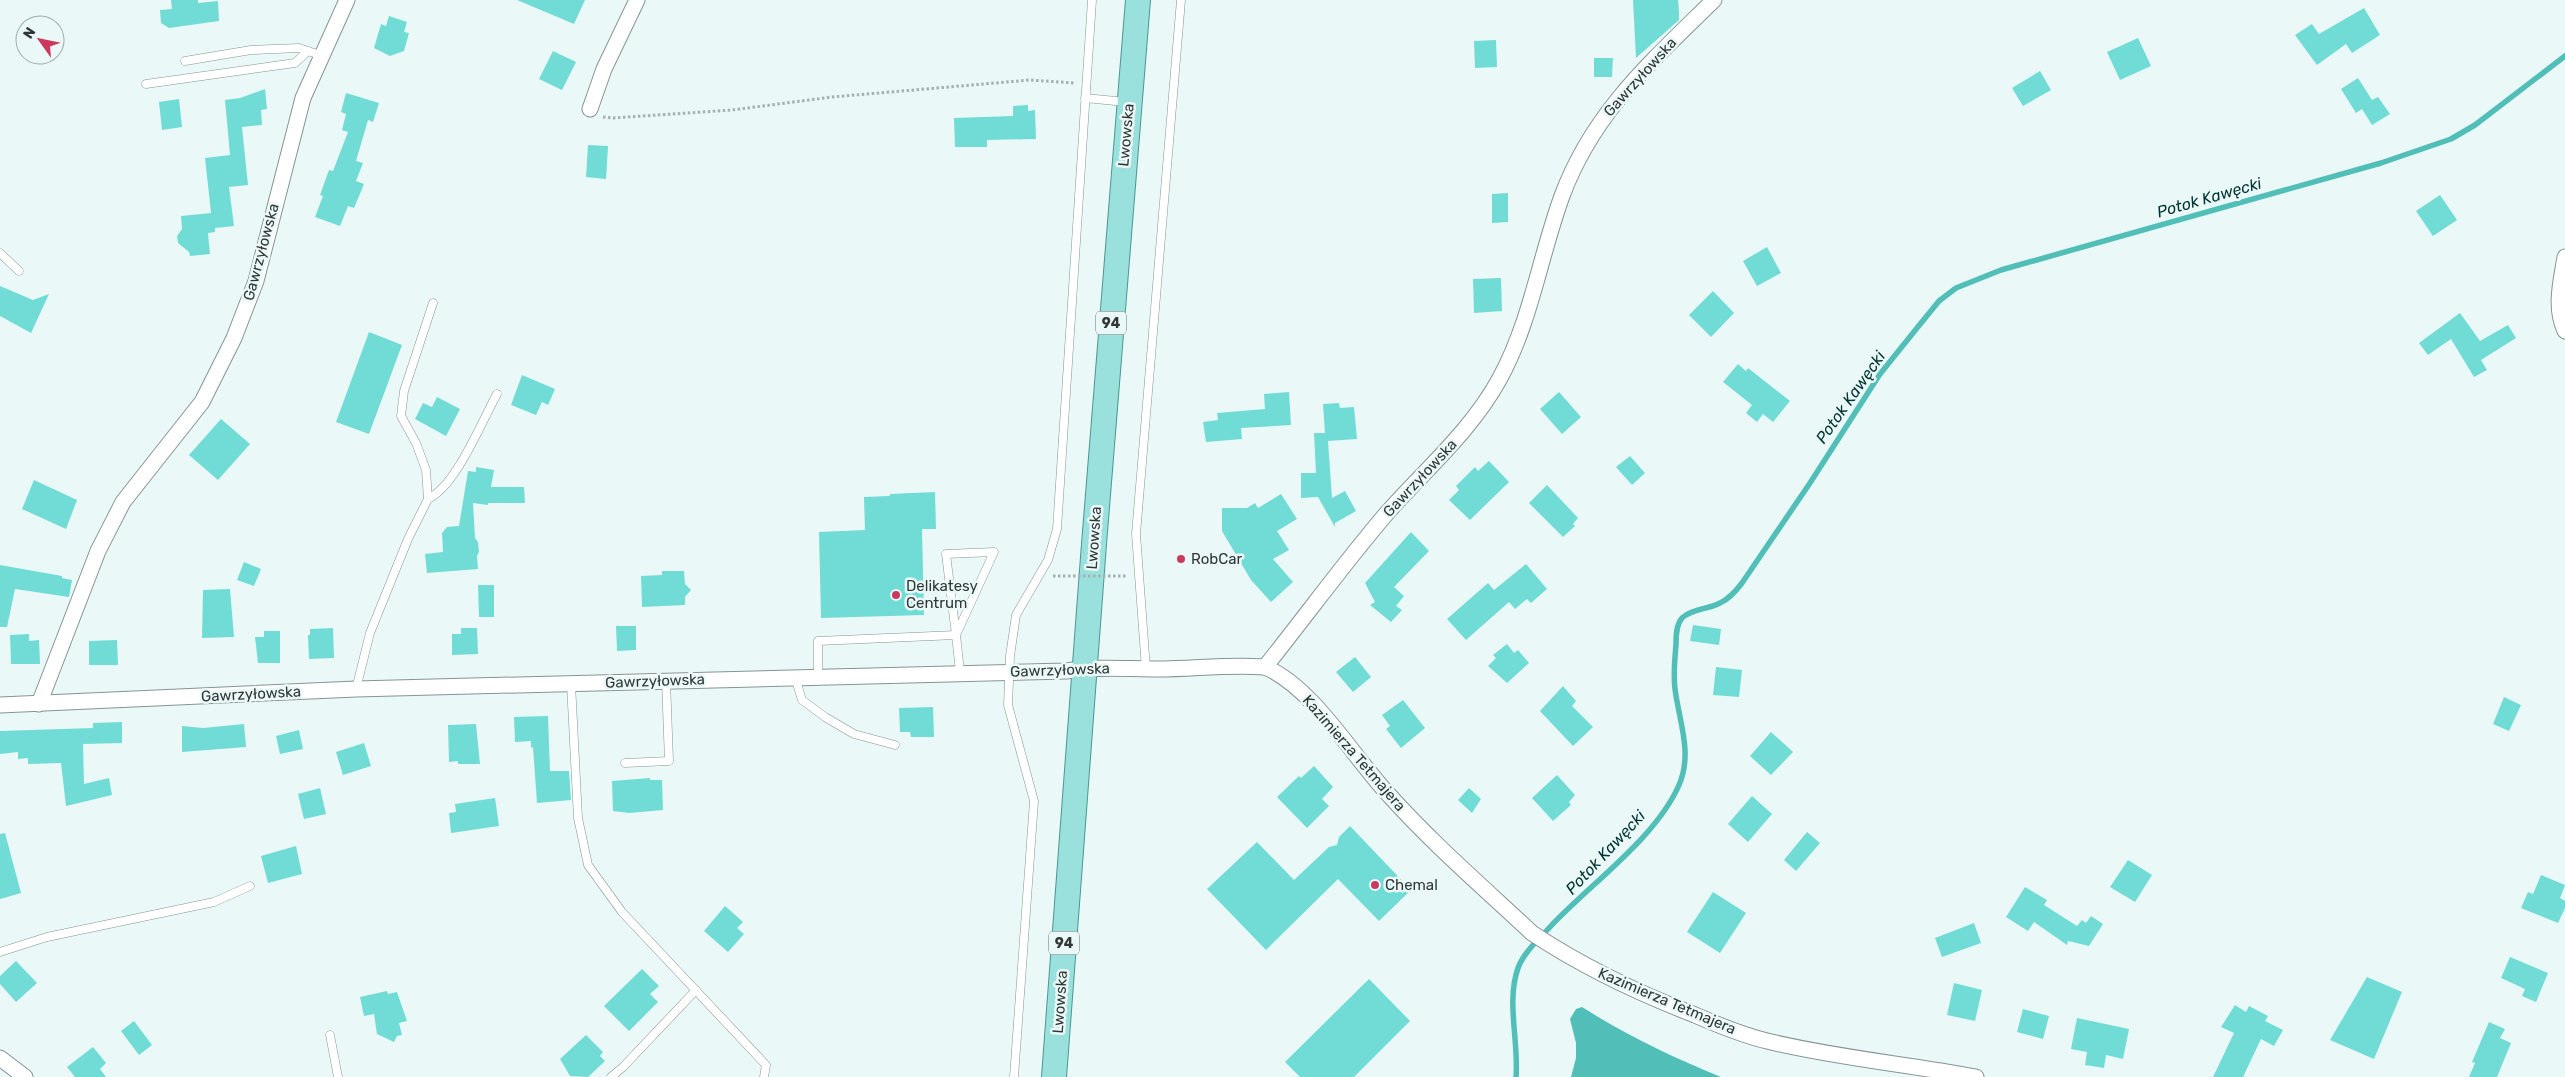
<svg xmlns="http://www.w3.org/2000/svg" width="2565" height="1077" viewBox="0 0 2565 1077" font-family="Rubik,sans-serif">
  <rect width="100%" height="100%" fill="#eaf9f8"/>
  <path fill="#51bfb8" d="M 1582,1007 C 1626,1035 1672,1057 1721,1077 L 1571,1077 L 1576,1058 L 1576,1043 L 1570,1019 L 1576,1009 Z"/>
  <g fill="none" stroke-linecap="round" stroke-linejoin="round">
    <path stroke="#51bfb8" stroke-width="5.5" d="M 1516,1077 C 1519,1042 1506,1002 1518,968 C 1524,952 1539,939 1550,927 C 1590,884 1656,838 1679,785 C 1693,753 1679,721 1675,689 C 1673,674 1675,658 1676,644 C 1676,636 1676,625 1682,618 C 1691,609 1709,609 1720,603 C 1729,599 1736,591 1742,583 L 1810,483 L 1880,374 L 1917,328 L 1939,301 L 1956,288 L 2001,270 L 2381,163 L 2451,139 L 2475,125 L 2565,56"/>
  </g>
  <g fill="#70dcd5">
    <path d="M 171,0 L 198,0 L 198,3 L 218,1 L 219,21 L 169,28 L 161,23 L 160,10 L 172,9 Z"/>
    <path d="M 517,0 L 585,0 L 574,24 Z"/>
    <path d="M 1633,0 L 1678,0 L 1679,12 L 1679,20 L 1636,58 Z"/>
    <path d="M 2364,8 L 2380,35 L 2352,53 L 2346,44 L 2317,65 L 2295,35 L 2312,24 L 2319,34 Z"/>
    <path d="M 389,16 L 407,22 L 404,32 L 409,33 L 404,51 L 390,56 L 374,48 L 381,24 L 386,26 Z"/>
    <path d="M 2138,38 L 2151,66 L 2120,80 L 2107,52 Z"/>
    <path d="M 1496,40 L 1497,67 L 1475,68 L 1474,41 Z"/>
    <path d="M 553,51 L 576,62 L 562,90 L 539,79 Z"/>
    <path d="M 1594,58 L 1613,58 L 1612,77 L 1594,77 Z"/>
    <path d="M 2040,71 L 2051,90 L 2023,106 L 2012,88 Z"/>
    <path d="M 2358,78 L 2372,100 L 2378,97 L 2390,114 L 2372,125 L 2362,109 L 2356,113 L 2341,89 Z"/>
    <path d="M 265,89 L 267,109 L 261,110 L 262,125 L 242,127 L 248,185 L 229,187 L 234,226 L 215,228 L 215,232 L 208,233 L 210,254 L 190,256 L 189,252 L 178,243 L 177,236 L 182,229 L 181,216 L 211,213 L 205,158 L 230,155 L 225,100 L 240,98 Z"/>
    <path d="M 346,93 L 379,103 L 373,122 L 368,120 L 356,161 L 363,163 L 356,181 L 364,184 L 354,208 L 348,206 L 340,226 L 315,217 L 323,196 L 320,195 L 329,170 L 333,171 L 348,132 L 342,130 L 346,114 L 341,112 Z"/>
    <path d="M 179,99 L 182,127 L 162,130 L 159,102 Z"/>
    <path d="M 1028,105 L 1028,111 L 1035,110 L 1036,139 L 987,140 L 987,147 L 955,147 L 954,118 L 1013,116 L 1013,106 Z"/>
    <path d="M 588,145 L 608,146 L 606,179 L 586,177 Z"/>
    <path d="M 1508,193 L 1508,222 L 1492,223 L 1492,194 Z"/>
    <path d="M 2440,195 L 2457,220 L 2433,236 L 2416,211 Z"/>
    <path d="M 1767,247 L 1781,273 L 1757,286 L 1743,261 Z"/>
    <path d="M 1501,278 L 1502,311 L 1474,313 L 1473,279 Z"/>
    <path d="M 0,286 L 33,300 L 49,294 L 31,333 L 0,316 Z"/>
    <path d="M 1713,291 L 1734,313 L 1711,337 L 1689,315 Z"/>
    <path d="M 2460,313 L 2480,341 L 2508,325 L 2516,338 L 2481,360 L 2487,370 L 2474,377 L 2451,339 L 2428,355 L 2419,343 Z"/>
    <path d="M 369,332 L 402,345 L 369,434 L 336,422 Z"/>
    <path d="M 1738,364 L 1746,371 L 1748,368 L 1790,401 L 1773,422 L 1763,414 L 1757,422 L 1746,413 L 1752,405 L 1723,382 Z"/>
    <path d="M 522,375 L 555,389 L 548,405 L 542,402 L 536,415 L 511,405 Z"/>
    <path d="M 1289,392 L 1291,425 L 1241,428 L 1242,439 L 1206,442 L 1203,422 L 1218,420 L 1217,413 L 1265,409 L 1264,394 Z"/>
    <path d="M 1559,392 L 1581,417 L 1562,434 L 1540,409 Z"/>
    <path d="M 437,397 L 460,409 L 446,436 L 415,419 L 423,403 L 432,407 Z"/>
    <path d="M 1339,403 L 1340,408 L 1354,407 L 1357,439 L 1328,441 L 1332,498 L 1345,491 L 1356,511 L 1335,523 L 1335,527 L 1318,497 L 1301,498 L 1301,473 L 1316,473 L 1314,433 L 1325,433 L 1323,404 Z"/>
    <path d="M 221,419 L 250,444 L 218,480 L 189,455 Z"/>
    <path d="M 1630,456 L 1645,473 L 1632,485 L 1616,467 Z"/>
    <path d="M 1489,461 L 1509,482 L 1470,520 L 1449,500 L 1459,490 L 1456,486 L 1475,467 L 1478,471 Z"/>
    <path d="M 476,467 L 494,470 L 491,487 L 524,487 L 525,503 L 488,503 L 488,505 L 473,503 L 475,538 L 478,542 L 479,552 L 477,556 L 478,569 L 427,573 L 425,554 L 443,552 L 442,533 L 447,527 L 459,526 L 468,471 L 476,472 Z"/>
    <path d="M 34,480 L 77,500 L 66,529 L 22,509 Z"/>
    <path d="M 1547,485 L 1578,518 L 1573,524 L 1575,526 L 1563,537 L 1529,503 Z"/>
    <path d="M 935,492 L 936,529 L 922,529 L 924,615 L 821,618 L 819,532 L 865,530 L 864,497 L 890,496 L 890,494 Z"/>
    <path d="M 1281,494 L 1297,519 L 1277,531 L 1289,550 L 1273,559 L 1293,582 L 1271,602 L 1251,580 L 1222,531 L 1222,508 L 1247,508 L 1255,503 L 1258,508 Z"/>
    <path d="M 1411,532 L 1429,551 L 1394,587 L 1404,596 L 1396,606 L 1402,610 L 1391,622 L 1370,605 L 1375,602 L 1365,583 Z"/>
    <path d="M 244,562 L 261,569 L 254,586 L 237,580 Z"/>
    <path d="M 1526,564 L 1547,589 L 1531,603 L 1527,599 L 1515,609 L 1509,602 L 1466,640 L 1447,619 L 1488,583 L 1494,590 Z"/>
    <path d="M 0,565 L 62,576 L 62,578 L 72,580 L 69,597 L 15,589 L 7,627 L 0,627 Z"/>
    <path d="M 662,571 L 684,571 L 685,584 L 691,590 L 685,597 L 685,605 L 642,607 L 641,576 L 662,575 Z"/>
    <path d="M 478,585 L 494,585 L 494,617 L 479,617 Z"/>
    <path d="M 230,589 L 234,637 L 202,638 L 203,590 Z"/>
    <path d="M 1693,625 L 1721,629 L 1719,645 L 1690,641 Z"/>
    <path d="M 616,626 L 636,626 L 636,650 L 617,651 Z"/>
    <path d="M 333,628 L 334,658 L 309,659 L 308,635 L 310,635 L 310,629 Z"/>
    <path d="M 461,628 L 477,628 L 478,654 L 452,655 L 452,634 L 461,634 Z"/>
    <path d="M 264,631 L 280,631 L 280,663 L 258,663 L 255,637 L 264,637 Z"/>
    <path d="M 29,634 L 29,641 L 39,640 L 40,664 L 11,664 L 10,635 Z"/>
    <path d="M 117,640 L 118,665 L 89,665 L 89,641 Z"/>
    <path d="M 1507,644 L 1514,653 L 1518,650 L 1529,663 L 1507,683 L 1488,666 L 1496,658 L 1493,655 Z"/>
    <path d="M 1355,657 L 1371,677 L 1353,692 L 1336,672 Z"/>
    <path d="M 1716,667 L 1742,670 L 1739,697 L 1713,695 Z"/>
    <path d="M 1563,686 L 1576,701 L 1572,706 L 1593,727 L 1573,746 L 1540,711 Z"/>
    <path d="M 2504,697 L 2521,705 L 2509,731 L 2493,724 Z"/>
    <path d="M 1403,700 L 1425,728 L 1401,748 L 1386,729 L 1390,726 L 1382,715 Z"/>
    <path d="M 933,707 L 934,737 L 911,737 L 910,732 L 900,732 L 899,708 Z"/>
    <path d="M 548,716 L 550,771 L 569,771 L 571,800 L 537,803 L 533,747 L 531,748 L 531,741 L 515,742 L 514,717 Z"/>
    <path d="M 122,722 L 122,743 L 83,744 L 84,784 L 109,778 L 112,795 L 66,806 L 61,763 L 28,764 L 28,758 L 18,759 L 18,752 L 0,754 L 0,731 L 93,728 L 93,723 Z"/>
    <path d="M 244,724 L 246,747 L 182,752 L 182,726 L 203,728 Z"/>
    <path d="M 476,724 L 480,764 L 458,764 L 458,761 L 449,762 L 448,725 Z"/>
    <path d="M 299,730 L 303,749 L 280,754 L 276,736 Z"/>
    <path d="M 1771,732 L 1793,752 L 1771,775 L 1750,756 Z"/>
    <path d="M 364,743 L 371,766 L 343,775 L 336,752 Z"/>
    <path d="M 1314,766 L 1333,787 L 1322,799 L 1329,806 L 1307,828 L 1277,797 L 1299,776 L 1301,778 Z"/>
    <path d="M 1557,775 L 1575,795 L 1569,802 L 1571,805 L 1553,821 L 1532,798 Z"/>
    <path d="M 650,778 L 650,780 L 662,780 L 663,810 L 629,813 L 613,811 L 612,781 Z"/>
    <path d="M 320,788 L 326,814 L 304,819 L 298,794 Z"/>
    <path d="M 1469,788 L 1481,799 L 1472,813 L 1458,800 Z"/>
    <path d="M 1752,796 L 1772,814 L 1748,842 L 1728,824 Z"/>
    <path d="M 495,798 L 499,826 L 451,833 L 449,813 L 456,812 L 455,804 Z"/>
    <path d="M 1350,826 L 1411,890 L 1379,921 L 1338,879 L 1266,950 L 1207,889 L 1257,842 L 1294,880 L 1329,847 L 1337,845 L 1339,837 Z"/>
    <path d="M 1807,832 L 1820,843 L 1796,871 L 1784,860 Z"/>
    <path d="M 5,833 L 21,893 L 0,899 L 0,834 Z"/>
    <path d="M 296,846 L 302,874 L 268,883 L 261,856 Z"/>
    <path d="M 2128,860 L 2152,875 L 2135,902 L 2110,887 Z"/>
    <path d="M 2541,875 L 2565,885 L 2560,898 L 2565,901 L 2565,908 L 2558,923 L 2521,908 L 2528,892 L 2533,894 Z"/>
    <path d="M 2025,887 L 2047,900 L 2044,905 L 2077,926 L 2082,920 L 2086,923 L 2091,916 L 2103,924 L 2089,946 L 2068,941 L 2067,945 L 2034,922 L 2028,931 L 2006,917 Z"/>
    <path d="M 1713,892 L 1746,913 L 1720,953 L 1687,932 Z"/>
    <path d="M 725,906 L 743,922 L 737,928 L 744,934 L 728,952 L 704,931 Z"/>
    <path d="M 1974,923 L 1981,943 L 1942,957 L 1935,938 Z"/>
    <path d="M 2510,957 L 2548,973 L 2536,1002 L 2522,996 L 2525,989 L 2501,978 Z"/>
    <path d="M 16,961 L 37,983 L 16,1002 L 0,984 L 0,976 Z"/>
    <path d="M 642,969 L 659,986 L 650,994 L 658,1002 L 629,1031 L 604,1006 Z"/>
    <path d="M 2367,977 L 2402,992 L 2374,1059 L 2330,1040 Z"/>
    <path d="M 1369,979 L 1410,1021 L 1354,1077 L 1300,1077 L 1285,1062 Z"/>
    <path d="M 1954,983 L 1982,990 L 1975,1021 L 1947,1015 Z"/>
    <path d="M 387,991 L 388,994 L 397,992 L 407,1021 L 399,1023 L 402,1035 L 397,1036 L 394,1042 L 377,1034 L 374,1014 L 364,1016 L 360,997 Z"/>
    <path d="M 2235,1005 L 2246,1012 L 2249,1006 L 2268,1016 L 2265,1021 L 2283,1030 L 2274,1046 L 2261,1039 L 2243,1077 L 2213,1077 L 2234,1033 L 2221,1027 Z"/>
    <path d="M 2023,1009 L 2049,1016 L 2043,1039 L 2017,1032 Z"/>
    <path d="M 2077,1018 L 2129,1029 L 2123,1059 L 2106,1055 L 2104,1068 L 2085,1065 L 2087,1052 L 2071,1049 Z"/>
    <path d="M 134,1021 L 152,1045 L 139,1055 L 121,1031 Z"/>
    <path d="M 2489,1022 L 2505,1029 L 2500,1038 L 2511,1043 L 2497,1077 L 2469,1077 L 2475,1063 L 2472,1062 Z"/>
    <path d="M 586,1035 L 603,1052 L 600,1056 L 605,1061 L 588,1077 L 570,1076 L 560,1059 Z"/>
    <path d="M 93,1047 L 106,1063 L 100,1069 L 106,1077 L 75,1077 L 67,1067 Z"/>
  </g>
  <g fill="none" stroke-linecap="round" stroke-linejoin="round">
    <g stroke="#869493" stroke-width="9">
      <g id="lane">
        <path d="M 185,61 L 251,50 L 299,48 L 323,56"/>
        <path d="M 146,84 L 295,63 L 308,51"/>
        <path d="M 1085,98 L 1126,102"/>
        <path d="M 0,253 L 19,271"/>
        <path d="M 428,499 C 456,486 481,423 497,394"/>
        <path d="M 1146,669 L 1136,534 L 1181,0"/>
        <path d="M 818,676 L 818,641 L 956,635 L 946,554 L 994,552 L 956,635 L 960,672"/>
        <path d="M 795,677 L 802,700 L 825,717 L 854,734 L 895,745"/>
        <path d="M 571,684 L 578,818 L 588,865 L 622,912 L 766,1065 L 764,1077"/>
        <path d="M 356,689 L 370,633 L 408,539 L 428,499 L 426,470 L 416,443 L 401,416 L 404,391 L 433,303"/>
        <path d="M 625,763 L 669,761 L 666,681"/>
        <path d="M 0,952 L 47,937 L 214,902 L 250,886"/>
        <path d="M 330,1035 L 338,1077"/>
        <path d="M 611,1077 L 623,1067 L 696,990"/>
        <path d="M 1014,1077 L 1034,801 L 1008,705 L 1010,656 L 1016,615 L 1048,560 L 1057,529 L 1092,0"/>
      </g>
    </g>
    <g stroke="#869493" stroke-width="17">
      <g id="street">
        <path d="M 590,109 L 604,69 L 637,0"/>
        <path d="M 2565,257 C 2561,282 2554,307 2565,331"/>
        <path d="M 1265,667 C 1313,687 1353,757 1389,795 C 1433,844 1484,888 1532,933 C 1583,967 1638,993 1695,1015 C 1718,1025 1742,1035 1767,1041 C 1836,1058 1907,1064 1976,1077"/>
        <path d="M 39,704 L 98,551 L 123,502 L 202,402 L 234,338 L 256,281 L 303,98 L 347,0"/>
        <path d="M 0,705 L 356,689 L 1066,671 C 1097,666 1127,669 1158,669 C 1194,669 1229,664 1265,667 C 1306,616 1344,563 1387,513 C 1426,469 1472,430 1500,378 C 1531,321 1540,256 1562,196 C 1593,112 1652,61 1714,0"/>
        <path d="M 0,1058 L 25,1077"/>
      </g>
    </g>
    <g stroke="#499792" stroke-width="26">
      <path id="primary" d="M 1054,1077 L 1094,544 L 1138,0"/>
    </g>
    <path stroke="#a5b1b0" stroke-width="3" stroke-dasharray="2.5 2.5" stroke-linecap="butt" d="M 603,117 L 613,118 L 732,110 L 832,97 L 1030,80 L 1074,83"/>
    <use href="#lane" stroke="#fff" stroke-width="8"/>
    <use href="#street" stroke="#fff" stroke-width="15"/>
    <use href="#primary" stroke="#9ae0dc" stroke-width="24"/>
    <path stroke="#a5b1b0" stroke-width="3" stroke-dasharray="2.5 2.5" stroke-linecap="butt" d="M 1053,576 L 1127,576"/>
  </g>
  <g fill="#c93a5e" stroke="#eaf9f8" stroke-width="2">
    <circle cx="1181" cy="559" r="5"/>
    <circle cx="896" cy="595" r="5"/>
    <circle cx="1375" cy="885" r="5"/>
  </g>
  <g text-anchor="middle" stroke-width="5" stroke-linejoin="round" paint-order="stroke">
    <g fill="#eaf9f8" stroke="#687170" stroke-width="1">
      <rect x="1096" y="311.5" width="30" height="23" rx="4"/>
      <rect x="1049" y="931.5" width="30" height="23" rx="4"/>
    </g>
    <g font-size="14" font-weight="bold" fill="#313736">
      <text x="1111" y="328">94</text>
      <text x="1064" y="948">94</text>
    </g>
    <g font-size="15" fill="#313736" stroke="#eaf9f8">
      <text transform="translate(1640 77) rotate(-48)" y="5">Gawrzyłowska</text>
      <text transform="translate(1126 135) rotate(-85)" y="5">Lwowska</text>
      <text transform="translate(261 252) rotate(-75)" y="5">Gawrzyłowska</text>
      <text transform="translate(1420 478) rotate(-47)" y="5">Gawrzyłowska</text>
      <text transform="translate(1094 538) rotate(-86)" y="5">Lwowska</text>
      <text transform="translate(1060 670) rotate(-2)" y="5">Gawrzyłowska</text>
      <text transform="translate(655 681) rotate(-2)" y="5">Gawrzyłowska</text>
      <text transform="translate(251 694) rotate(-3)" y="5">Gawrzyłowska</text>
      <text transform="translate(1354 753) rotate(49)" y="5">Kazimierza Tetmajera</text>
      <text transform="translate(1667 1001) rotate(23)" y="5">Kazimierza Tetmajera</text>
      <text transform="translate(1060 1002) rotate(-86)" y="5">Lwowska</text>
    </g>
    <g font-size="15" fill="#313736" stroke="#eaf9f8" text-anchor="start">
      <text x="1191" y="564">RobCar</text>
      <text x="906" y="591">Delikatesy<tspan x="906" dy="17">Centrum</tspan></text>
      <text x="1385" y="890">Chemal</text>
    </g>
    <g font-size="16" font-style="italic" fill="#003432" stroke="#eaf9f8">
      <text transform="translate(2209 197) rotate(-16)" y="6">Potok Kawęcki</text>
      <text transform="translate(1850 397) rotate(-55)" y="6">Potok Kawęcki</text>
      <text transform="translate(1605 852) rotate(-47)" y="6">Potok Kawęcki</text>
    </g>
  </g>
  <g transform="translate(40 40) rotate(303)"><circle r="24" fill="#eaf9f8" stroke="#a0abaa"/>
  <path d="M0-4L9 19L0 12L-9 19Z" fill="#c93a5e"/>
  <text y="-8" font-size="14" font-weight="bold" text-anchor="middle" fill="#313736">N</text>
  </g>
</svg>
